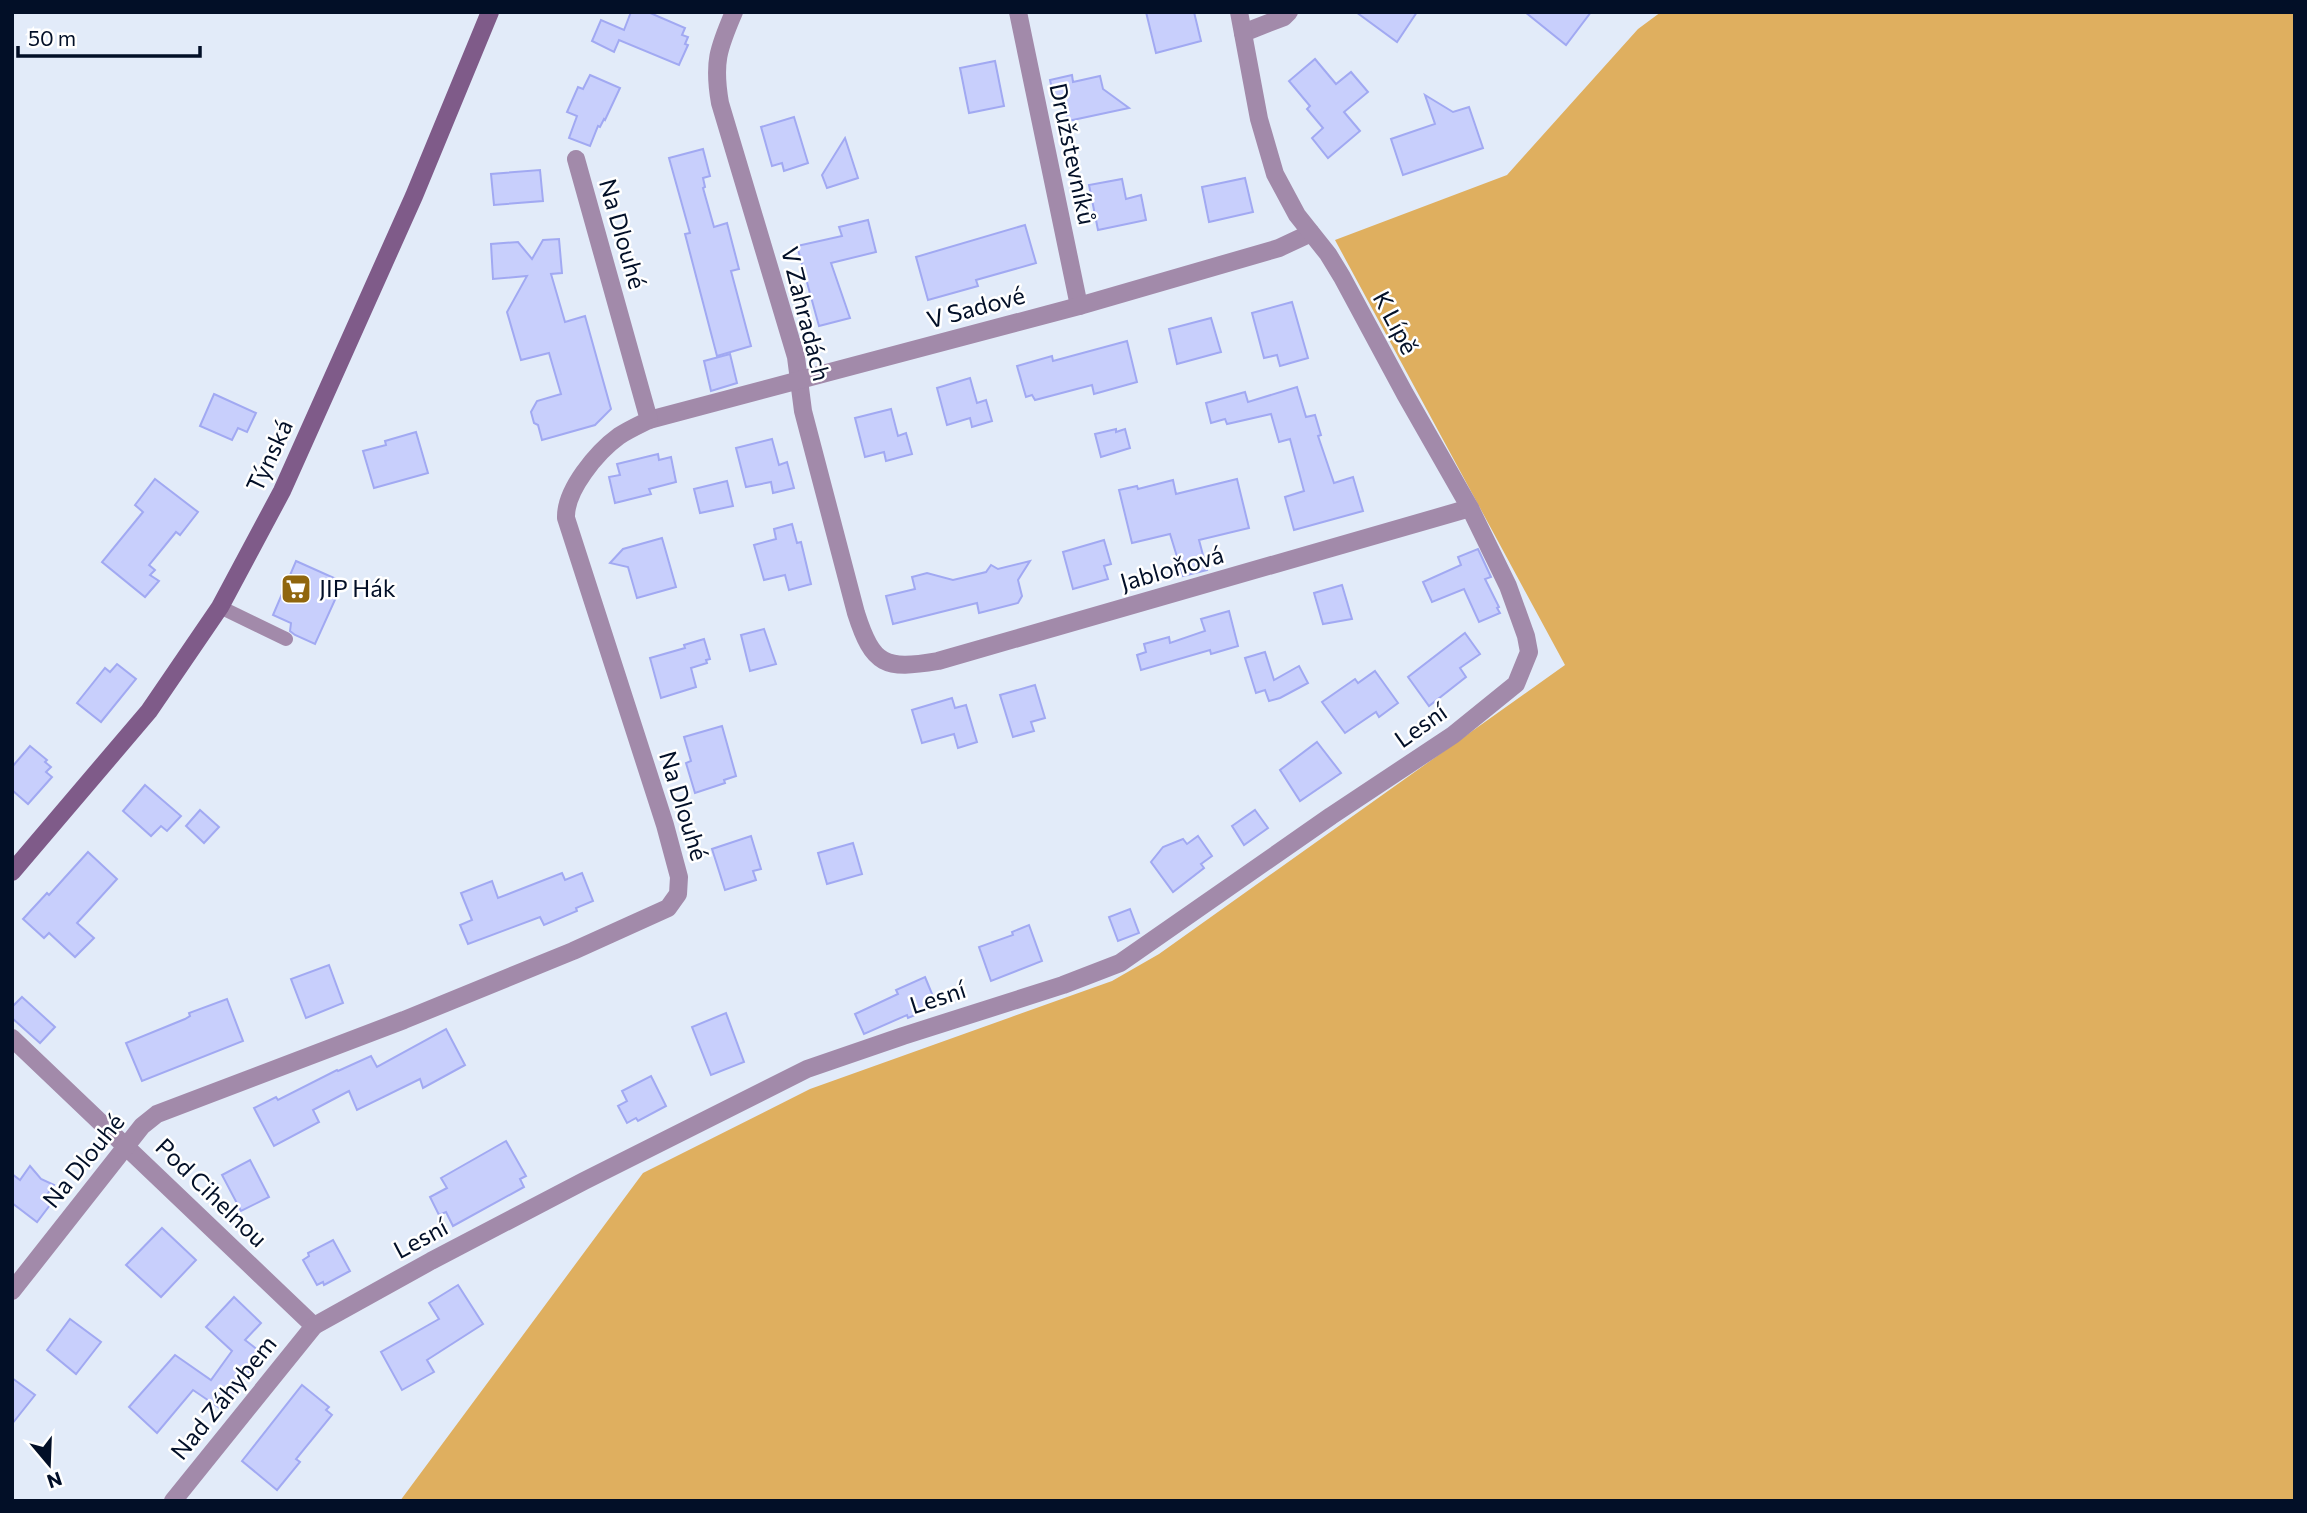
<svg xmlns="http://www.w3.org/2000/svg" width="2307" height="1513" viewBox="0 0 2307 1513" font-family="Commissioner,sans-serif">
  <rect width="100%" height="100%" fill="#e2ebf9"/>
  <path fill="#dfaf5f" d="M 1661,12 L 2295,12 L 2295,1501 L 400,1501 L 643,1173 L 810,1089 L 1112,981 L 1159,954 L 1565,665 L 1335,240 L 1507,175 L 1638,29 Z"/>
  <g fill="#c8cffc" stroke="#a1a9f2" stroke-width="2">
    <path d="M 631,12 L 648,12 L 685,28 L 682,35 L 688,37 L 685,44 L 688,45 L 679,65 L 619,40 L 614,52 L 592,41 L 601,20 L 624,30 Z"/>
    <path d="M 1146,12 L 1194,12 L 1201,41 L 1156,53 Z"/>
    <path d="M 1356,12 L 1417,12 L 1397,42 Z"/>
    <path d="M 1525,12 L 1591,12 L 1566,45 Z"/>
    <path d="M 1315,59 L 1336,84 L 1351,72 L 1368,92 L 1344,112 L 1360,131 L 1328,158 L 1312,138 L 1323,128 L 1307,109 L 1310,106 L 1289,81 Z"/>
    <path d="M 995,61 L 1004,106 L 969,113 L 960,68 Z"/>
    <path d="M 590,75 L 620,88 L 605,120 L 604,119 L 600,127 L 598,126 L 590,146 L 569,138 L 577,116 L 567,112 L 578,87 L 583,89 Z"/>
    <path d="M 1072,75 L 1073,82 L 1100,76 L 1103,89 L 1129,108 L 1068,121 L 1062,96 L 1054,98 L 1050,80 Z"/>
    <path d="M 1425,95 L 1453,112 L 1469,107 L 1483,148 L 1403,175 L 1391,139 L 1435,124 Z"/>
    <path d="M 794,117 L 808,163 L 784,171 L 782,163 L 772,166 L 761,127 Z"/>
    <path d="M 845,138 L 858,178 L 827,188 L 822,175 Z"/>
    <path d="M 703,149 L 710,176 L 703,178 L 705,187 L 703,188 L 714,227 L 727,223 L 739,269 L 731,271 L 751,346 L 717,356 L 685,234 L 690,233 L 669,158 Z"/>
    <path d="M 540,170 L 543,201 L 494,205 L 491,174 Z"/>
    <path d="M 1245,178 L 1253,212 L 1209,222 L 1202,187 Z"/>
    <path d="M 1122,179 L 1126,199 L 1141,195 L 1146,220 L 1098,230 L 1089,185 Z"/>
    <path d="M 868,220 L 876,252 L 831,263 L 850,318 L 819,326 L 797,246 L 842,236 L 839,227 Z"/>
    <path d="M 1025,225 L 1036,263 L 976,280 L 978,286 L 928,300 L 916,257 Z"/>
    <path d="M 559,239 L 562,273 L 551,274 L 565,322 L 585,316 L 611,409 L 595,425 L 542,440 L 538,425 L 534,423 L 531,412 L 537,401 L 561,394 L 549,353 L 521,360 L 507,312 L 527,276 L 493,279 L 491,244 L 518,242 L 532,259 L 543,240 Z"/>
    <path d="M 1292,302 L 1308,358 L 1280,366 L 1277,355 L 1264,358 L 1252,313 Z"/>
    <path d="M 1211,318 L 1221,352 L 1177,364 L 1169,329 Z"/>
    <path d="M 1127,341 L 1137,382 L 1094,394 L 1092,385 L 1035,400 L 1032,395 L 1026,397 L 1017,366 L 1052,356 L 1053,361 Z"/>
    <path d="M 730,354 L 737,383 L 711,391 L 704,361 Z"/>
    <path d="M 970,378 L 977,403 L 986,400 L 992,421 L 972,427 L 970,418 L 947,425 L 937,388 Z"/>
    <path d="M 1297,387 L 1306,417 L 1315,415 L 1321,435 L 1318,436 L 1334,483 L 1353,477 L 1363,511 L 1294,530 L 1285,497 L 1304,491 L 1290,439 L 1279,442 L 1271,414 L 1227,424 L 1225,419 L 1211,423 L 1206,403 L 1245,392 L 1248,402 Z"/>
    <path d="M 214,394 L 256,413 L 247,432 L 238,428 L 232,440 L 200,426 Z"/>
    <path d="M 891,409 L 898,436 L 906,433 L 912,454 L 886,461 L 884,452 L 865,457 L 855,418 Z"/>
    <path d="M 1116,429 L 1116,432 L 1125,429 L 1130,448 L 1101,457 L 1095,434 Z"/>
    <path d="M 416,432 L 428,473 L 374,488 L 363,451 L 386,445 L 385,441 Z"/>
    <path d="M 772,439 L 779,465 L 787,462 L 794,488 L 773,493 L 771,482 L 746,487 L 736,448 Z"/>
    <path d="M 658,454 L 659,460 L 671,457 L 676,482 L 649,489 L 651,494 L 615,503 L 609,477 L 620,475 L 617,464 Z"/>
    <path d="M 155,479 L 198,512 L 180,535 L 176,532 L 149,565 L 155,570 L 150,575 L 159,581 L 145,597 L 102,562 L 143,512 L 135,505 Z"/>
    <path d="M 1237,479 L 1249,528 L 1199,540 L 1207,570 L 1183,576 L 1170,534 L 1132,543 L 1119,490 L 1137,486 L 1138,489 L 1173,480 L 1176,494 Z"/>
    <path d="M 727,481 L 733,506 L 700,513 L 694,489 Z"/>
    <path d="M 792,524 L 797,543 L 801,542 L 811,584 L 789,590 L 785,575 L 764,580 L 754,545 L 776,539 L 774,529 Z"/>
    <path d="M 662,538 L 676,587 L 637,598 L 628,567 L 610,563 L 623,549 Z"/>
    <path d="M 1104,540 L 1111,564 L 1104,566 L 1108,579 L 1073,589 L 1063,552 Z"/>
    <path d="M 1478,549 L 1491,577 L 1485,579 L 1499,607 L 1497,608 L 1500,613 L 1479,622 L 1464,589 L 1432,602 L 1423,582 L 1461,565 L 1458,557 Z"/>
    <path d="M 296,561 L 343,582 L 315,644 L 295,635 L 290,631 L 291,623 L 273,615 Z"/>
    <path d="M 1030,561 L 1018,580 L 1022,596 L 1018,603 L 979,613 L 977,603 L 893,624 L 886,596 L 915,589 L 912,577 L 927,573 L 953,580 L 986,572 L 991,565 L 998,569 Z"/>
    <path d="M 1342,585 L 1352,619 L 1323,624 L 1314,593 Z"/>
    <path d="M 1229,611 L 1238,646 L 1211,654 L 1210,650 L 1141,670 L 1137,655 L 1146,652 L 1144,644 L 1169,637 L 1170,643 L 1205,631 L 1201,619 Z"/>
    <path d="M 764,629 L 776,664 L 750,671 L 741,635 Z"/>
    <path d="M 1465,633 L 1480,654 L 1460,668 L 1466,677 L 1429,706 L 1408,677 Z"/>
    <path d="M 704,639 L 710,659 L 706,660 L 707,663 L 691,668 L 696,687 L 661,698 L 650,658 L 685,648 L 684,645 Z"/>
    <path d="M 1265,652 L 1274,680 L 1299,666 L 1308,683 L 1280,698 L 1269,701 L 1265,690 L 1256,693 L 1245,658 Z"/>
    <path d="M 117,664 L 136,679 L 101,722 L 77,703 L 105,668 L 110,672 Z"/>
    <path d="M 1375,671 L 1398,703 L 1379,717 L 1376,712 L 1345,733 L 1322,702 L 1355,679 L 1358,683 Z"/>
    <path d="M 1035,685 L 1045,718 L 1031,722 L 1034,731 L 1013,737 L 1000,695 Z"/>
    <path d="M 952,698 L 955,708 L 966,705 L 977,742 L 958,748 L 954,734 L 922,743 L 912,710 Z"/>
    <path d="M 722,726 L 736,776 L 724,780 L 725,783 L 695,793 L 686,763 L 691,761 L 684,737 Z"/>
    <path d="M 1317,742 L 1341,773 L 1300,801 L 1280,770 Z"/>
    <path d="M 30,746 L 47,760 L 45,762 L 51,767 L 46,772 L 52,777 L 28,804 L 12,790 L 12,767 Z"/>
    <path d="M 145,785 L 181,816 L 167,831 L 161,826 L 151,836 L 123,811 Z"/>
    <path d="M 200,810 L 219,827 L 204,843 L 186,826 Z"/>
    <path d="M 1255,810 L 1268,828 L 1244,845 L 1232,826 Z"/>
    <path d="M 751,836 L 761,869 L 753,871 L 756,880 L 725,890 L 712,849 Z"/>
    <path d="M 1198,836 L 1212,856 L 1201,864 L 1204,868 L 1173,892 L 1151,862 L 1163,847 L 1183,839 L 1187,844 Z"/>
    <path d="M 853,843 L 862,874 L 827,884 L 818,853 Z"/>
    <path d="M 88,852 L 117,879 L 77,923 L 94,938 L 75,957 L 49,933 L 44,938 L 23,919 L 47,893 L 49,895 Z"/>
    <path d="M 562,873 L 565,880 L 582,873 L 593,901 L 576,908 L 577,911 L 544,925 L 540,917 L 468,944 L 460,925 L 472,920 L 461,893 L 492,881 L 498,898 Z"/>
    <path d="M 1130,909 L 1139,933 L 1118,941 L 1109,917 Z"/>
    <path d="M 1029,925 L 1042,961 L 991,981 L 979,947 L 1013,935 L 1012,932 Z"/>
    <path d="M 329,965 L 343,1003 L 306,1018 L 291,979 Z"/>
    <path d="M 925,977 L 937,1006 L 908,1018 L 907,1015 L 864,1034 L 855,1014 L 898,994 L 896,990 Z"/>
    <path d="M 22,997 L 55,1027 L 40,1043 L 12,1018 L 12,1007 Z"/>
    <path d="M 227,999 L 243,1041 L 142,1081 L 126,1043 L 185,1019 L 190,1016 L 189,1013 Z"/>
    <path d="M 726,1013 L 744,1062 L 711,1075 L 692,1027 Z"/>
    <path d="M 446,1029 L 465,1065 L 423,1088 L 420,1079 L 357,1110 L 349,1091 L 313,1110 L 319,1122 L 274,1146 L 254,1108 L 276,1097 L 278,1100 L 337,1070 L 338,1071 L 371,1056 L 377,1067 Z"/>
    <path d="M 651,1076 L 666,1106 L 638,1121 L 636,1118 L 627,1123 L 618,1106 L 627,1101 L 622,1091 Z"/>
    <path d="M 506,1141 L 526,1176 L 520,1179 L 524,1187 L 453,1226 L 446,1212 L 439,1215 L 430,1197 L 447,1188 L 441,1178 Z"/>
    <path d="M 250,1160 L 269,1197 L 241,1211 L 222,1175 Z"/>
    <path d="M 30,1166 L 41,1179 L 54,1185 L 43,1200 L 50,1205 L 37,1222 L 12,1203 L 12,1174 L 20,1180 Z"/>
    <path d="M 162,1228 L 196,1260 L 161,1297 L 126,1265 Z"/>
    <path d="M 333,1240 L 350,1271 L 324,1285 L 323,1282 L 317,1285 L 303,1260 L 309,1256 L 308,1253 Z"/>
    <path d="M 458,1285 L 483,1324 L 427,1360 L 434,1372 L 402,1390 L 381,1352 L 439,1319 L 429,1303 Z"/>
    <path d="M 234,1297 L 261,1323 L 245,1340 L 263,1354 L 221,1409 L 193,1390 L 157,1433 L 129,1407 L 175,1355 L 211,1380 L 232,1351 L 206,1327 Z"/>
    <path d="M 70,1319 L 101,1342 L 76,1374 L 47,1350 Z"/>
    <path d="M 12,1378 L 35,1395 L 12,1424 Z"/>
    <path d="M 302,1385 L 329,1407 L 326,1410 L 332,1415 L 296,1459 L 300,1462 L 277,1490 L 242,1461 Z"/>
  </g>
  <g fill="none" stroke-linecap="round" stroke-linejoin="round">
    <path stroke="#a28aaa" stroke-width="14" d="M 220,607 L 286,639"/>
    <g stroke="#a28aaa" stroke-width="18">
      <path d="M 734,12 C 718,49 713,63 720,103 L 796,357 L 803,411 L 856,613 C 873,666 885,670 938,661 L 1470,508"/>
      <path d="M 1018,12 L 1079,306"/>
      <path d="M 1243,33 L 1284,17 L 1289,12"/>
      <path d="M 649,420 L 1079,306 L 1279,248 L 1311,233"/>
      <path d="M 12,1038 L 314,1326"/>
      <path d="M 12,1291 L 142,1126 L 157,1114 L 404,1020 L 573,951 L 668,908 L 678,894 L 679,877 L 665,825 L 566,518 C 565,490 597,452 619,436 C 628,430 639,425 649,420 L 576,159"/>
      <path d="M 173,1501 L 314,1326 L 431,1261 L 584,1181 L 807,1069 L 903,1036 L 1063,985 L 1120,963 L 1331,816 L 1453,735 L 1516,684 L 1529,652 L 1526,636 L 1508,586 L 1470,508 L 1405,394 L 1342,277 L 1328,254 L 1297,215 L 1275,174 L 1259,119 L 1239,12"/>
    </g>
    <path stroke="#7f5b89" stroke-width="18" d="M 12,872 L 149,711 L 220,607 L 282,491 L 414,196 L 490,12"/>
  </g>
  <defs>
    <g id="supermarket-square" transform="scale(1.575)"><rect x="-9" y="-9" width="18" height="18" rx="4" fill="#90660e" stroke="#fff"/><path d="M-6-5.5h2.5l.6 2H6L4.5 2H-2.5L-4.4-4H-6ZM-1.5 3.2a1.3 1.3 0 1 0 .1 0ZM3 3.2a1.3 1.3 0 1 0 .1 0Z" fill="#fff"/></g>
  </defs>
  <g fill-rule="evenodd">
    <use href="#supermarket-square" x="296" y="589"/>
  </g>
  <g text-anchor="middle" stroke-width="5" stroke-linejoin="round" paint-order="stroke">
    <g font-size="24" fill="#020f27" stroke="#fff">
      <text transform="translate(1072 154) rotate(78)" y="8">Družstevníků</text>
      <text transform="translate(622 234) rotate(74)" y="8">Na Dlouhé</text>
      <text transform="translate(976 308) rotate(-15)" y="8">V Sadové</text>
      <text transform="translate(805 314) rotate(76)" y="8">V Zahradách</text>
      <text transform="translate(1395 323) rotate(62)" y="8">K Lípě</text>
      <text transform="translate(270 456) rotate(-65)" y="8">Týnská</text>
      <text transform="translate(1172 569) rotate(-16)" y="8">Jabloňová</text>
      <text transform="translate(1421 726) rotate(-35)" y="8">Lesní</text>
      <text transform="translate(683 806) rotate(73)" y="8">Na Dlouhé</text>
      <text transform="translate(938 998) rotate(-18)" y="8">Lesní</text>
      <text transform="translate(84 1161) rotate(-51)" y="8">Na Dlouhé</text>
      <text transform="translate(211 1193) rotate(44)" y="8">Pod Cihelnou</text>
      <text transform="translate(421 1239) rotate(-28)" y="8">Lesní</text>
      <text transform="translate(224 1398) rotate(-51)" y="8">Nad Záhybem</text>
    </g>
    <g font-size="24" fill="#020f27" stroke="#fff" text-anchor="start">
      <text x="319" y="597">JIP Hák</text>
    </g>
  </g>
  <rect width="2307" height="1513" fill="none" stroke="#020f27" stroke-width="28"/>
  <g transform="translate(49 1464) rotate(161)" stroke="#ffffff" stroke-width="5" paint-order="stroke">
  <path d="M0-5L12 26L0 18L-12 26Z" fill="#020f27"/>
  <text y="-10" font-size="19" font-weight="bold" text-anchor="middle" fill="#020f27">N</text>
  </g>
  <path d="M18 46v10h182v-10" fill="none" stroke="#020f27" stroke-width="3.5"/>
  <text x="28" y="46" font-size="21" fill="#020f27" stroke="#ffffff" stroke-width="5" paint-order="stroke">50 m</text>
</svg>
